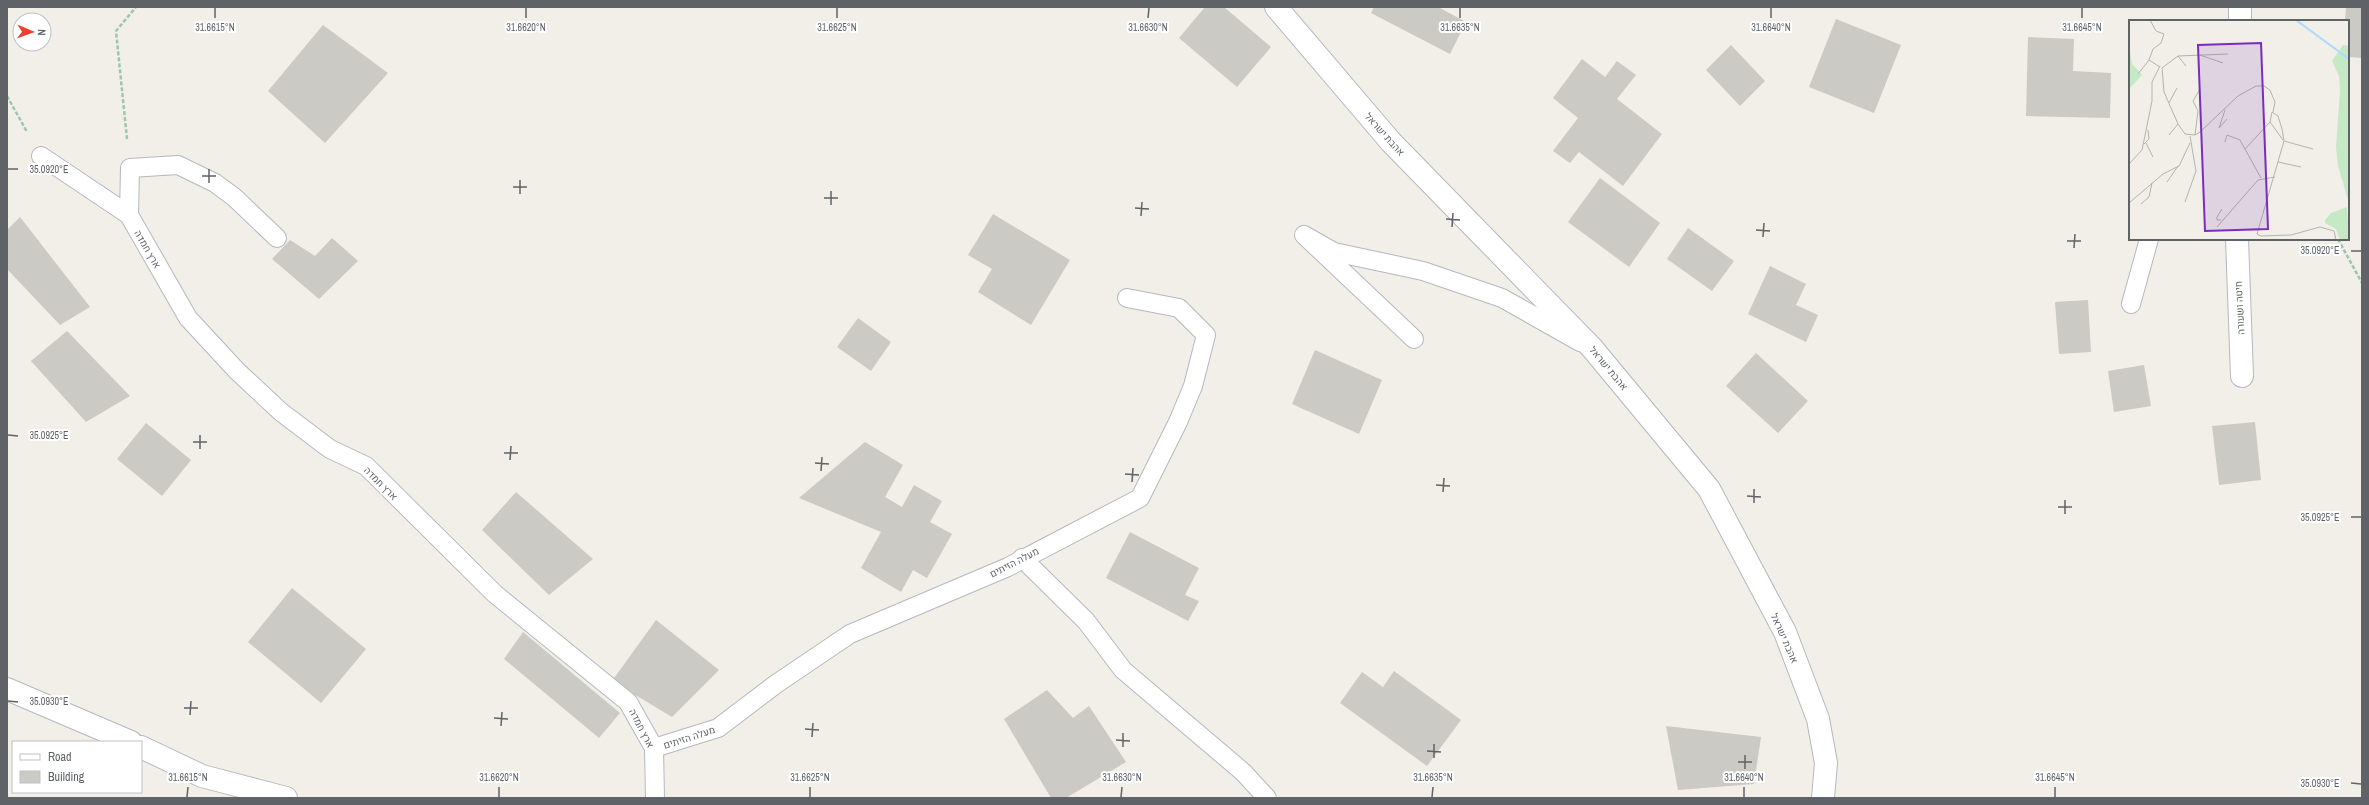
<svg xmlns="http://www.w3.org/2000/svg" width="2369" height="805" viewBox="0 0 2369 805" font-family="'Archivo Narrow',Heebo,sans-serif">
  <rect width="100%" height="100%" fill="#f1efe8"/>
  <g fill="#cccac5">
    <path d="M 1205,7 L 1224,7 L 1271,47 L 1237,87 L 1179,38 Z"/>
    <path d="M 1374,7 L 1438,7 L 1466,22 L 1450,54 L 1371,13 Z"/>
    <path d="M 2346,7 L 2362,7 L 2362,58 L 2348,57 L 2348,21 L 2345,21 Z"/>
    <path d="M 1836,19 L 1901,45 L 1874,113 L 1809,87 Z"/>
    <path d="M 323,25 L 388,73 L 325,143 L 268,91 Z"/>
    <path d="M 2028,37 L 2074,39 L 2073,71 L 2111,73 L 2110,118 L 2026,116 Z"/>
    <path d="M 1731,45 L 1765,81 L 1740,106 L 1706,70 Z"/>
    <path d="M 1582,59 L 1605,77 L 1617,61 L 1636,75 L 1617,99 L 1662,134 L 1623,186 L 1579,152 L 1570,163 L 1553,151 L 1578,118 L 1553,98 Z"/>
    <path d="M 1600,178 L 1660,223 L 1629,267 L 1568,222 Z"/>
    <path d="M 993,214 L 1070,260 L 1031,325 L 978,292 L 992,269 L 968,255 Z"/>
    <path d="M 20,217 L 90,307 L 60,325 L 7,269 L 7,230 Z"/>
    <path d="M 1688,228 L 1734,261 L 1712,291 L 1667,259 Z"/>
    <path d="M 332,238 L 358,261 L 319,299 L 272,259 L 290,240 L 315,256 Z"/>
    <path d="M 1770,266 L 1806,284 L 1796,305 L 1818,315 L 1806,342 L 1748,314 Z"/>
    <path d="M 2088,300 L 2091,352 L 2059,354 L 2055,302 Z"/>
    <path d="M 858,318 L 891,342 L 871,371 L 837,347 Z"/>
    <path d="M 67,331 L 130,396 L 86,422 L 31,361 Z"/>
    <path d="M 1315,350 L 1382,380 L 1359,434 L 1292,404 Z"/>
    <path d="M 1756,353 L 1808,401 L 1778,433 L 1726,386 Z"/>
    <path d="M 2144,365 L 2151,406 L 2114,412 L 2108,371 Z"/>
    <path d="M 2255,422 L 2261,480 L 2219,485 L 2212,426 Z"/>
    <path d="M 146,423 L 191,460 L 162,496 L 117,459 Z"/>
    <path d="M 865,442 L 903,465 L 885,497 L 902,507 L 914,485 L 942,501 L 930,522 L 952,534 L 927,578 L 913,570 L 901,592 L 861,568 L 881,532 L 799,498 Z"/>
    <path d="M 516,492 L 593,559 L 549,595 L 482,530 Z"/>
    <path d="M 1130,532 L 1199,568 L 1185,595 L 1199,601 L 1188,621 L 1106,578 Z"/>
    <path d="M 292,588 L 366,649 L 321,703 L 248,642 Z"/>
    <path d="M 656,620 L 719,670 L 672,717 L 612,681 Z"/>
    <path d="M 523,632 L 620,713 L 599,738 L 504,659 Z"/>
    <path d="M 1394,671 L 1461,720 L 1427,766 L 1340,703 L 1362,672 L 1383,687 Z"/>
    <path d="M 1047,690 L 1073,718 L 1089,706 L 1126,762 L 1066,798 L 1051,798 L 1004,719 Z"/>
    <path d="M 1666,726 L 1761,737 L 1754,784 L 1678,790 Z"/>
  </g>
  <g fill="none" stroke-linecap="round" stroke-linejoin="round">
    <g stroke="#b5b8bc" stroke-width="20">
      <g id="service">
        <path d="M 41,156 L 129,215 L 188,318 L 237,371 L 281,412 L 330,449 L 366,466 L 495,594 L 628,702 L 654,748 L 655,798"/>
        <path d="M 129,215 L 130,168 L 178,165 L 215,183 L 234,197 L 277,238"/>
        <path d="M 2131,304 L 2149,239"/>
        <path d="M 1414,339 L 1304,235 L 1334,252 L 1423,271 L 1502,298 L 1580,342"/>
        <path d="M 1022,558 L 1086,621 L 1123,670 L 1243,772 L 1267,798"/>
        <path d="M 654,748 L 718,728 L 776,684 L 850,634 L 1008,567 L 1140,498 L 1178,422 L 1193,386 L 1206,335 L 1179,308 L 1127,298"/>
      </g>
    </g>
    <g stroke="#b5b8bc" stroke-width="24">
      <g id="minor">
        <path d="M 1276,7 L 1391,142 L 1592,348 L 1709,489 L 1785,632 L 1818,719 L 1826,763 L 1823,798"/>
        <path d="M 2240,21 L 2240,7"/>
        <path d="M 2237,239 L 2242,376"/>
        <path d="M 7,689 L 131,742"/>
        <path d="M 141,747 L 202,776 L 286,798"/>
      </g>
    </g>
    <g stroke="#9cc7a9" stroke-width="2.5" stroke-dasharray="4 2" stroke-linecap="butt">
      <path d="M 7,96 L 27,132"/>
      <path d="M 127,139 L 116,31 L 136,7"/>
      <path d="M 2338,239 L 2362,283"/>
    </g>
    <use href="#service" stroke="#fff" stroke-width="18"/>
    <use href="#minor" stroke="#fff" stroke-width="22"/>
  </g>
  <path fill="none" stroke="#5f6368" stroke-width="1.5" d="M 215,18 L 215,8M 526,18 L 526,8M 837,18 L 837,8M 1148,18 L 1149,8M 1460,18 L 1460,8M 1771,18 L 1771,8M 2082,18 L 2082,8M 8,169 L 18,169M 202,176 L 216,176M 209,183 L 209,169M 513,187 L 527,187M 520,194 L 520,180M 824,198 L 838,198M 831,205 L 831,191M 1135,208 L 1149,209M 1141,216 L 1142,202M 1446,219 L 1460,220M 1452,227 L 1453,213M 1756,230 L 1770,231M 1763,237 L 1764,223M 2067,241 L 2081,241M 2074,248 L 2075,234M 2351,251 L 2361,251M 8,435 L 18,436M 193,442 L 207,442M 200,449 L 200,435M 504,453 L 518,453M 510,460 L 511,446M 815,463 L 829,464M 821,471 L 822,457M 1125,474 L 1139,475M 1132,482 L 1133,468M 1436,485 L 1450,486M 1443,492 L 1444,478M 1747,496 L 1761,497M 1754,503 L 1754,489M 2058,507 L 2072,507M 2065,514 L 2065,500M 2351,517 L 2361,517M 8,701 L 18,702M 184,708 L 198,708M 190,715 L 191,701M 494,718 L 508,719M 501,726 L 502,712M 805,729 L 819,730M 812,737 L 813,723M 1116,740 L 1130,741M 1123,747 L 1123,733M 1427,751 L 1441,752M 1434,758 L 1434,744M 1738,762 L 1752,762M 1745,769 L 1745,755M 2351,783 L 2361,784M 187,797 L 188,787M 499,797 L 499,787M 810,797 L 810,787M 1121,797 L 1122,787M 1432,797 L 1433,787M 1744,797 L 1744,787M 2055,797 L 2055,787"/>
  <g text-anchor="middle" stroke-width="4" stroke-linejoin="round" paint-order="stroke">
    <g font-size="10" fill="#5f6368" stroke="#fff">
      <text transform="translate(1385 134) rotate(48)" y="4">אהבת ישראל</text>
      <text transform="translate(148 249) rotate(60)" y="4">ארץ חמדה</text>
      <text transform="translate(2239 308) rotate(-93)" y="4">חיטה ושעורה</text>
      <text transform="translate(1609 368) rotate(50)" y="4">אהבת ישראל</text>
      <text transform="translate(381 483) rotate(45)" y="4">ארץ חמדה</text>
      <text transform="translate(1014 562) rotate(-27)" y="4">מעלה הזיתים</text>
      <text transform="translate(1785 638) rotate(66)" y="4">אהבת ישראל</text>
      <text transform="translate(642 728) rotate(63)" y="4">ארץ חמדה</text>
      <text transform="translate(689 737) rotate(-18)" y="4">מעלה הזיתים</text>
    </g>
  </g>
  <g transform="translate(2129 20)">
    <rect width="220" height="220" fill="#f1efe8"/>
    <path d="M 214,25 L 220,26 L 220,183 L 209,146 L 207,127 L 211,71 L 210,56 L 203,41 ZM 0,26 L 3,44 L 13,55 L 0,69 ZM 218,187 L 220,220 L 211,220 L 207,209 L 196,203 L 196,200 L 202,193 Z" fill="#c5e8c5"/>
    <path fill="none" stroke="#aadaff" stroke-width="2" d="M 167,0 L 220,39"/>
    <path fill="none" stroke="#b3b3b1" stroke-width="1" d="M 71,35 L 94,43M 49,36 L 57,46M 20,40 L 24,29 L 32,23 L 35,14 L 27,11 L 21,0M 33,48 L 35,72 L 49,104 L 56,114 L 66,115 L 71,112 L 109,76 L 127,66 L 135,66 L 141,70 L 146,82 L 144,92M 33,48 L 49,36 L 99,34M 9,54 L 20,40 L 31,47M 40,83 L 48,68M 96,90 L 90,108 L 98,99M 40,115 L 49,104M 66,115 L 69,91 L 64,81 L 71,69M 154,120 L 141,102 L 143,92 L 149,96 L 153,109 L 155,121 L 128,214 L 132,216 L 162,215 L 191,207 L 205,211 L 207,220M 155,121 L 184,129M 96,122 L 98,115 L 111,120 L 132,158M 17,123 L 24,137M 15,124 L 20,119 L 19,110M 116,129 L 141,102M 149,142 L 172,147M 0,144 L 13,130 L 23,81 L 23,62 L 31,46M 38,162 L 49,146M 56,182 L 67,151 L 61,116M 0,183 L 34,154 L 50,146 L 61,123M 12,184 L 20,177 L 23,163M 92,200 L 88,200 L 88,197 L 93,189M 88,207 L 129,160 L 146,157"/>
    <path fill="#7b2cbf" fill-opacity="0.15" stroke="#7b2cbf" stroke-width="2" d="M 132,23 L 139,209 L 76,211 L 69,25 Z"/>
    <rect width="220" height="220" fill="none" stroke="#5f6368" stroke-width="2"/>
  </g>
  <g font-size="10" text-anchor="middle" fill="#5f6368" stroke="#fff" stroke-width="4" stroke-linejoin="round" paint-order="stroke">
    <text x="215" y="31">31.6615°N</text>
    <text x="526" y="31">31.6620°N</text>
    <text x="837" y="31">31.6625°N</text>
    <text x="1148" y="31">31.6630°N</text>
    <text x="1460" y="31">31.6635°N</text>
    <text x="1771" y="31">31.6640°N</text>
    <text x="2082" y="31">31.6645°N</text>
    <text x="49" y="173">35.0920°E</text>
    <text x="2320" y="254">35.0920°E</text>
    <text x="49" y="439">35.0925°E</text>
    <text x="2320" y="521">35.0925°E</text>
    <text x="49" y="705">35.0930°E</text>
    <text x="188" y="781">31.6615°N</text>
    <text x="499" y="781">31.6620°N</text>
    <text x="810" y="781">31.6625°N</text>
    <text x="1122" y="781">31.6630°N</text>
    <text x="1433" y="781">31.6635°N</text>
    <text x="1744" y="781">31.6640°N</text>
    <text x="2055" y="781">31.6645°N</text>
    <text x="2320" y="787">35.0930°E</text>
  </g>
  <rect width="2369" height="805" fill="none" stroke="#5f6368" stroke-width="16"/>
  <rect x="12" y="741" width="130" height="52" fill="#ffffff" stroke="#bfc1c3"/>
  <rect x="20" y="754" width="20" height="6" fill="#ffffff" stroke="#bfc1c3"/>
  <text x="48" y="761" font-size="12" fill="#5f6368">Road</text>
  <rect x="20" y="771" width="20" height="12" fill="#cccac5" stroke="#bfc1c3"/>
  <text x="48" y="781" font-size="12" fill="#5f6368">Building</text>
  <g transform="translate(32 32) rotate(92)"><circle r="19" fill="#ffffff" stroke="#bfc1c3"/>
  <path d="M0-3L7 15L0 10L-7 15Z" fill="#ea4335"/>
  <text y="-6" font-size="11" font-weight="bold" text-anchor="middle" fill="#5f6368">N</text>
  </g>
</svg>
